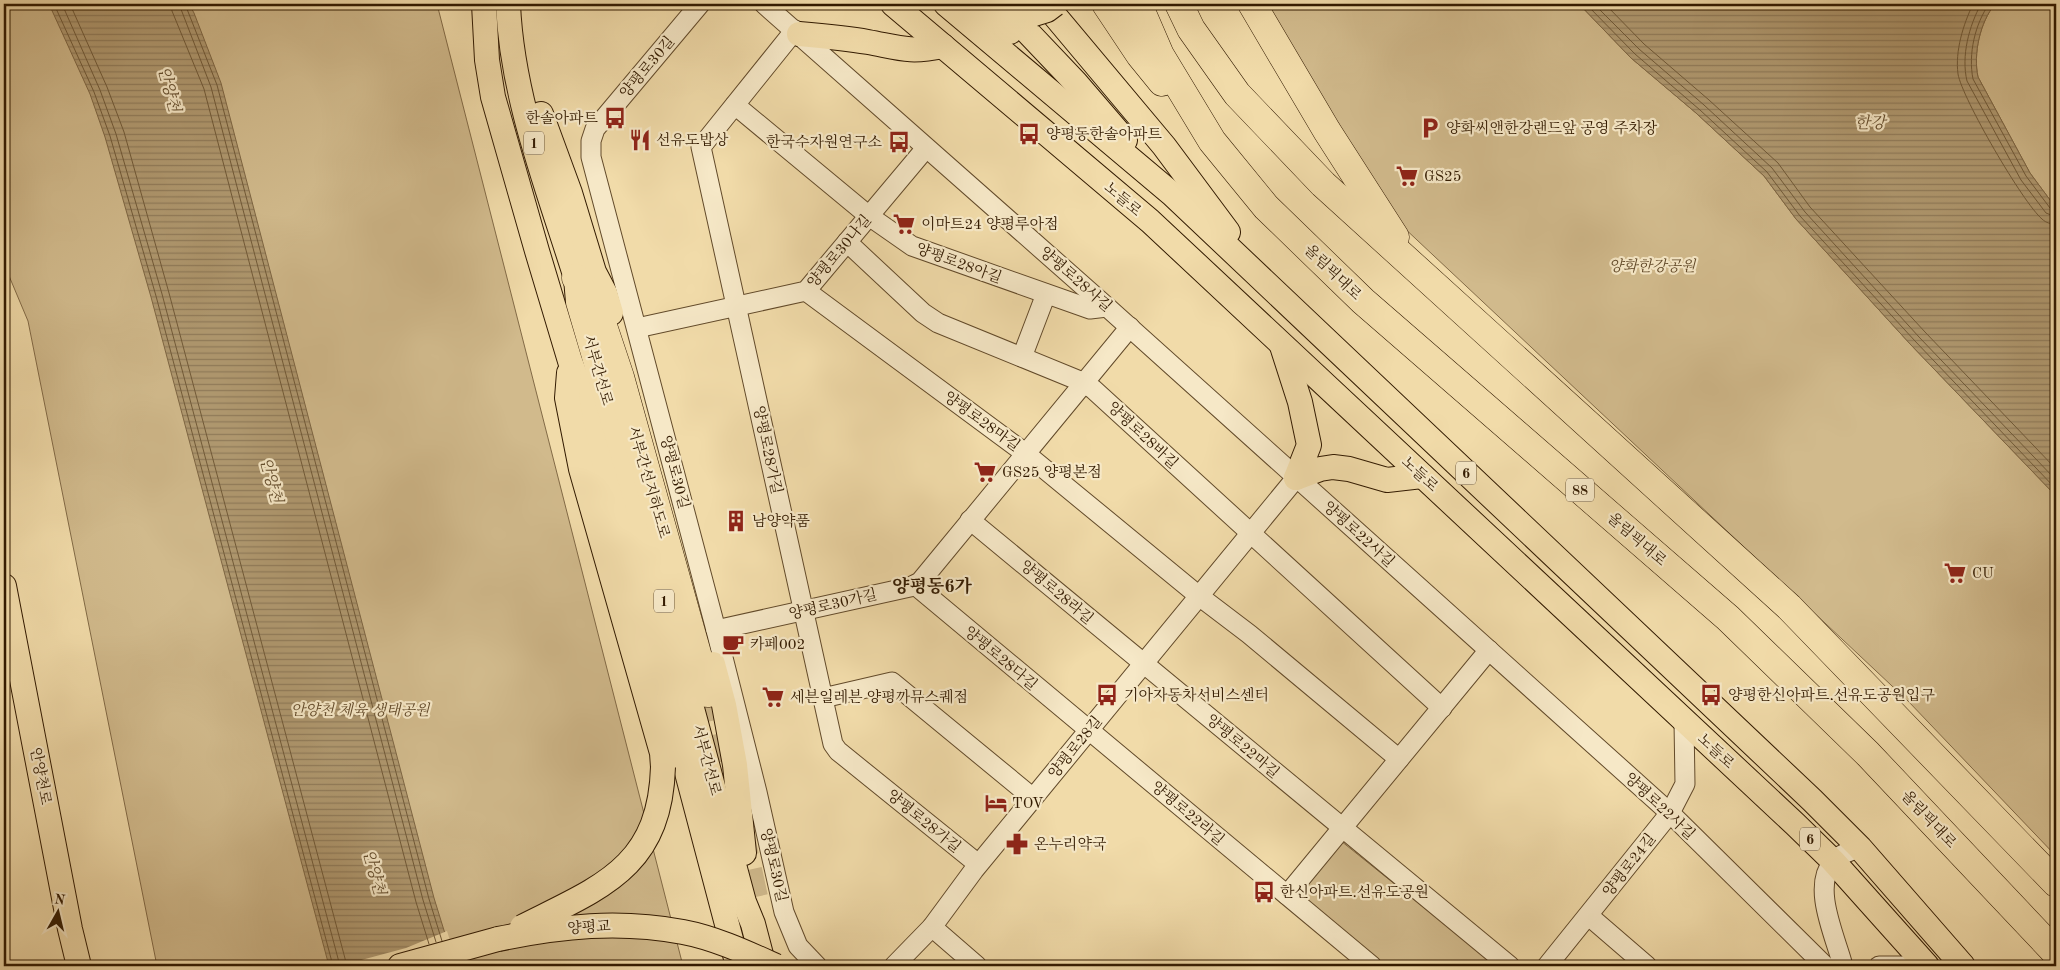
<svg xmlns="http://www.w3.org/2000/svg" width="2060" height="970" viewBox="0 0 2060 970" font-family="'Old Standard TT','Noto Serif KR',serif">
  <defs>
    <pattern id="water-rules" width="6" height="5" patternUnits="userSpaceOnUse" patternTransform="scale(1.25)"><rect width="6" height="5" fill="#b09970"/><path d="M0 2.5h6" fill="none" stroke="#907c5a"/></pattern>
  </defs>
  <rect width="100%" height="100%" fill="#f1dba9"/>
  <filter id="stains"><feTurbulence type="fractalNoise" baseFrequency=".004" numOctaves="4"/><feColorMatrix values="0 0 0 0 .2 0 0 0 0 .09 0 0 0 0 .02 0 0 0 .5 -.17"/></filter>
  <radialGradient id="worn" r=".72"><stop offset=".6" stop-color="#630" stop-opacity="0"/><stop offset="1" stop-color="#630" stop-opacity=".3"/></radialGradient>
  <g fill="#d1ba8c" stroke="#826a46">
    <path d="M 4,4 L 437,4 L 683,966 L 157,966 L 28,321 L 4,264 Z"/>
    <path d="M 1267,4 L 1579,4 L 1631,58 L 1696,113 L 1764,176 L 1796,219 L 1911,345 L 2056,496 L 2056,856 L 1908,701 L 1384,209 Z"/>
    <path d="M 1995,4 L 2056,4 L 2056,208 L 2030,173 L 1978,77 C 1973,54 1980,22 1995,4 Z"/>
    <path d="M 1341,841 L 1497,966 L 1376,966 L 1293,900 Z"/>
  </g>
  <g fill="url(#water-rules)" stroke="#7e6643">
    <path d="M 49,4 L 189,4 L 194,13 L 221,83 L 434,898 L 455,966 L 329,966 L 151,297 L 105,137 L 90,94 Z"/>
    <path d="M 1579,4 L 1995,4 C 1980,22 1973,54 1978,77 L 2030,173 L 2056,208 L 2056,496 L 1911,345 L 1796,219 L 1764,176 L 1696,113 L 1631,58 Z"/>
  </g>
  <path fill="#f1dba9" d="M 447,931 L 458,966 L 339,966 L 406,948 Z"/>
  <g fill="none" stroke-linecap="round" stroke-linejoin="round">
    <g stroke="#715a38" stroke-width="1">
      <path d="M 54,4 L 94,92 L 110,136 L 156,296 L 333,966"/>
      <path d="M 62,4 L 100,90 L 116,134 L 162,294 L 340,966"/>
      <path d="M 70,4 L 107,87 L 124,132 L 169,293 L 347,966"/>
      <path d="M 171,4 L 172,11 L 204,89 L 416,902 L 429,944"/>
      <path d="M 179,4 L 211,87 L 423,900 L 436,942"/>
      <path d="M 185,4 L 217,85 L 429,899 L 442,941"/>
      <path d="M 1586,4 L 1635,54 L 1700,110 L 1767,172 L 1800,216 L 1915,341 L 2056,489"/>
      <path d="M 1594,4 L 1639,49 L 1704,105 L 1772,168 L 1805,212 L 1919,337 L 2056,480"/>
      <path d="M 1605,4 L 1644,44 L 1709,100 L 1778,163 L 1810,207 L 1925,332 L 2056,469"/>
      <path d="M 1973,4 C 1963,25 1955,51 1958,74 C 1962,98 2023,203 2042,219 C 2046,223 2051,224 2056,224"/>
      <path d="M 1981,4 C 1969,26 1961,56 1967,81 L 2021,180 L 2046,213 L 2056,217"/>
      <path d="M 1989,4 C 1975,24 1968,54 1973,79 L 2026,176 L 2050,208 L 2056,210"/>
    </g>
    <g stroke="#cbb487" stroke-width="28" stroke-dasharray="28 14" stroke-linecap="butt">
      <path d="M 708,693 L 726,772"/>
      <path d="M 739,829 L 757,911"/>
    </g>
    <g stroke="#624a2a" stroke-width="21">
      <g id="minor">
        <path d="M 700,4 L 595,129 L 591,141 L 591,157 L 716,630 L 757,792 L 784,912 L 798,946 L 817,966"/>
        <path d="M 764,4 L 1107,307 L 1670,813 L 1825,966"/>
        <path d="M 795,30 L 701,147 L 833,744 L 838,751 L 978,864"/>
        <path d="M 735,105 L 869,216 L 912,246 L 1090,309 L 1107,307"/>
        <path d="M 847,242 L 923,313 L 938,323 L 1080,381 L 1093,389 L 1442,708"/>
        <path d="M 806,291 L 1025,453 L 1199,596 L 1249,634 L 1399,759"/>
        <path d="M 637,328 L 806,291 L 926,148"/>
        <path d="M 1022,357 L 1046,294"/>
        <path d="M 970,520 L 1510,966"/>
        <path d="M 915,585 L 1372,966"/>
        <path d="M 716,630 L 910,587 L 920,582 L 1130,327"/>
        <path d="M 823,698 L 892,682 L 1033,798"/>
        <path d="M 1287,895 L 1489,650"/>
        <path d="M 1589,916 L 1647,966"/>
        <path d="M 932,927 L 977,966"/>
        <path d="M 894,966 L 932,927 L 974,870 L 1296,478"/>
        <path d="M 1547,966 L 1670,813 L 1685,784 L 1684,722"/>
        <path d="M 1843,966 C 1836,938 1811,887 1833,862 C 1840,854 1850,851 1860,848"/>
        <path d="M 1879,966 L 1903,966"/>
      </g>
    </g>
    <g stroke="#321a00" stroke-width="26">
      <g id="major">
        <path d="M 484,4 L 487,60 L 493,97 L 537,251 L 570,361 L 582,393 L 638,587 L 738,966"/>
        <path d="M 508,4 C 512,98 548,188 576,278 L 578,302 L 635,496 L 744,902 L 753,924 L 764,966"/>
        <path d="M 893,4 L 1150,221 L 1795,824 L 1833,861 L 1927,966"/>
        <path d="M 946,4 L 1172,194 L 1812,800 L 1860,848 L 1963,966"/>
        <path d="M 977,4 L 1010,32"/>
        <path d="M 1001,4 L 1076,83 L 1125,140"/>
        <path d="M 1045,4 L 1164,146 L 1228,232"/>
        <path d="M 799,34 C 822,36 845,38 868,42 C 900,48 909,53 943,46"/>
        <path d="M 541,114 L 570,193 L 594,272 L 605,293 L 611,313"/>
        <path d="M 1282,346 L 1300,402 L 1309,445 L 1296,478"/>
        <path d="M 569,373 L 567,398 L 581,469 L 662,753 L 663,767"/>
        <path d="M 1296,478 L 1320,469 L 1333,467 L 1349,469 L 1387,480 L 1422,476"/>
        <path d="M 4,586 L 70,929 L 79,966"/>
        <path d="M 713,664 L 724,705 L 735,765 L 744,853"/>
        <path d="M 400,966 L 498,939"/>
      </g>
    </g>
    <g stroke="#321a00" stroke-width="29">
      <g id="highway">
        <path d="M 1106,4 L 1140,55 L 1162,82"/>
        <path d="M 1138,4 L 1160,55 L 1212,141 L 1266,207 L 1363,301 L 1728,618 L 1868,754 L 2056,953"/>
        <path d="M 1179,4 L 1191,29 L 1237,94 L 1323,184 L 1789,607 L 2056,883"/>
        <path d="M 1252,4 L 1327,131 L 1395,237"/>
        <path d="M 576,278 L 593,296 L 620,377 L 708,693"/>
      </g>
    </g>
    <use href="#minor" stroke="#f6e8c7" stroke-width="19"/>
    <use href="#major" stroke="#f1dba9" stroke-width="24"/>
    <use href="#highway" stroke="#f1dba9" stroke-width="28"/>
    <g stroke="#321a00" stroke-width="26" stroke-linecap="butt">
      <g id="major-bridge">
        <path d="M 1034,14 L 1047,10 L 1055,4"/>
        <path d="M 522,927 C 601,887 660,868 663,767"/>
        <path d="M 498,939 C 562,926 619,920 683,932 C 715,938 747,953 776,966"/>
      </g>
    </g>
    <use href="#major-bridge" stroke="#f1dba9" stroke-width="24"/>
  </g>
  <defs>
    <g id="bus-bare" transform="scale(1.725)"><path d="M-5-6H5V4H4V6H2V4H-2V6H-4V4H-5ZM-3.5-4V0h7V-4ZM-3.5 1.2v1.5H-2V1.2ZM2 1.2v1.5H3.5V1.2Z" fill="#8f2418" stroke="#f6e8c7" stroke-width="2.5" paint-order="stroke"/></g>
    <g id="parking-bare" transform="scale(1.725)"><path d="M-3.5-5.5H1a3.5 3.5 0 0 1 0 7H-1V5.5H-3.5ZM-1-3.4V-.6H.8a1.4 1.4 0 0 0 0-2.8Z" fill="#8f2418" stroke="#f6e8c7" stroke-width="2.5" paint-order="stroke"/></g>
    <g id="restaurant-bare" transform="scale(1.725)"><path d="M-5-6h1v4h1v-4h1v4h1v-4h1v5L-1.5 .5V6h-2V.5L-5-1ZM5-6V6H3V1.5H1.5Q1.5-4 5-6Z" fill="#8f2418" stroke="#f6e8c7" stroke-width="2.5" paint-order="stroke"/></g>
    <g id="supermarket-bare" transform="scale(1.725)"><path d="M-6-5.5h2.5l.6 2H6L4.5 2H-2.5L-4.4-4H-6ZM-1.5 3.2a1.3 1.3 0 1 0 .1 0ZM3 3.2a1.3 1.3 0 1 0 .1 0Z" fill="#8f2418" stroke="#f6e8c7" stroke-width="2.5" paint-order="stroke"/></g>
    <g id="building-bare" transform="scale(1.725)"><path d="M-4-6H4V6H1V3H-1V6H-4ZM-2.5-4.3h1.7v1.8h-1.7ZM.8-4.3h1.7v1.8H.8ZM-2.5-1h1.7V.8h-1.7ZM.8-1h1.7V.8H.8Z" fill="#8f2418" stroke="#f6e8c7" stroke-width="2.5" paint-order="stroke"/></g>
    <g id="cafe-bare" transform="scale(1.725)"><path d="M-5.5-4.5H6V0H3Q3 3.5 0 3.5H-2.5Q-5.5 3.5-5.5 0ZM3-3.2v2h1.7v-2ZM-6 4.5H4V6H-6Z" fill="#8f2418" stroke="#f6e8c7" stroke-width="2.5" paint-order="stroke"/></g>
    <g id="hotel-bare" transform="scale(1.725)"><path d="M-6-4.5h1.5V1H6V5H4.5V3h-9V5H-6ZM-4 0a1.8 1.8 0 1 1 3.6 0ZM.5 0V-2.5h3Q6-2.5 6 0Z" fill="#8f2418" stroke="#f6e8c7" stroke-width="2.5" paint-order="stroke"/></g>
    <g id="pharmacy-bare" transform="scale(1.725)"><path d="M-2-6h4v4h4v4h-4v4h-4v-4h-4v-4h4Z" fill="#8f2418" stroke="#f6e8c7" stroke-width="2.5" paint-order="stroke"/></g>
  </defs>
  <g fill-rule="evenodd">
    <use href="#bus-bare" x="615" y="118"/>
    <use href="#parking-bare" x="1430" y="128"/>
    <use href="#bus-bare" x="1029" y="134"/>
    <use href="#restaurant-bare" x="640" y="140"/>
    <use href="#bus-bare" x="899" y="142"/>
    <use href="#supermarket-bare" x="1407" y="176"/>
    <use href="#supermarket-bare" x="904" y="224"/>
    <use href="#supermarket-bare" x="985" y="472"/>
    <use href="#building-bare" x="736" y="521"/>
    <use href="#supermarket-bare" x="1955" y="573"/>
    <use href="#cafe-bare" x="733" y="644"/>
    <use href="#bus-bare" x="1107" y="695"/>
    <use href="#bus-bare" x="1711" y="695"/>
    <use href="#supermarket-bare" x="773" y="697"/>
    <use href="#hotel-bare" x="996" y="803"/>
    <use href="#pharmacy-bare" x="1017" y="844"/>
    <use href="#bus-bare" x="1264" y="892"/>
  </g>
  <g text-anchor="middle" stroke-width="4.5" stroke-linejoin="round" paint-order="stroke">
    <g fill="#f6e8c7" stroke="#6d583c" stroke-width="1">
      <rect x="524" y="131.5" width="20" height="23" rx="4"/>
      <rect x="1456" y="461.5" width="20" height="23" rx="4"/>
      <rect x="1566" y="478.5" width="28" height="23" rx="4"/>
      <rect x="654" y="589.5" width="20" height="23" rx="4"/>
      <rect x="1800" y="827.5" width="20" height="23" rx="4"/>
    </g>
    <g font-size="14" font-weight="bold" fill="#321a00">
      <text x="534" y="148">1</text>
      <text x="1466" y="478">6</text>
      <text x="1580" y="495">88</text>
      <text x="664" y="606">1</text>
      <text x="1810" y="844">6</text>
    </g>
    <g font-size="15" fill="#321a00" stroke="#f6e8c7">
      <text transform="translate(647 67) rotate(-50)" y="5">양평로30길</text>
      <text transform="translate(1123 199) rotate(40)" y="5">노들로</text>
      <text transform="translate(839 251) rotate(-50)" y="5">양평로30나길</text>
      <text transform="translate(959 263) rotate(20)" y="5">양평로28아길</text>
      <text transform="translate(1333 272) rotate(44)" y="5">올림픽대로</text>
      <text transform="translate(1076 279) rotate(41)" y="5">양평로28사길</text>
      <text transform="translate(598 370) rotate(74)" y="5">서부간선로</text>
      <text transform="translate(982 421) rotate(36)" y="5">양평로28마길</text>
      <text transform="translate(1143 435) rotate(43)" y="5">양평로28바길</text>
      <text transform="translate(768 450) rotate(78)" y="5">양평로28가길</text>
      <text transform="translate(675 472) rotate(75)" y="5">양평로30길</text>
      <text transform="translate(1420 474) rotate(43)" y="5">노들로</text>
      <text transform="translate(649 482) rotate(74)" y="5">서부간선지하도로</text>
      <text transform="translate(1359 534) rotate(42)" y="5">양평로22사길</text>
      <text transform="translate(1637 539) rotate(41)" y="5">올림픽대로</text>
      <text transform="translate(1057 592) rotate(40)" y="5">양평로28라길</text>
      <text transform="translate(833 604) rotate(-13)" y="5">양평로30가길</text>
      <text transform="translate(1001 658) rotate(40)" y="5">양평로28다길</text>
      <text transform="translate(1243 746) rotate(40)" y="5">양평로22마길</text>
      <text transform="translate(1075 747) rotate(-51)" y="5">양평로28길</text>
      <text transform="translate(1716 751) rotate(43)" y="5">노들로</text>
      <text transform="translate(707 760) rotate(75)" y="5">서부간선로</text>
      <text transform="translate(41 776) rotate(79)" y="5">안양천로</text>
      <text transform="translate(1660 806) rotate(43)" y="5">양평로22사길</text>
      <text transform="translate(1188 813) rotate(40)" y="5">양평로22라길</text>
      <text transform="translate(1929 819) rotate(47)" y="5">올림픽대로</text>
      <text transform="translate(924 821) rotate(39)" y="5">양평로28가길</text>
      <text transform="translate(774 865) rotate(77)" y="5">양평로30길</text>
      <text transform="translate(1629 865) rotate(-52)" y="5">양평로24길</text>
      <text transform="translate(589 927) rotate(-3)" y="5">양평교</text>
    </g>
    <g font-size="15" fill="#321a00" stroke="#f6e8c7" text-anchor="start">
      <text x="598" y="123" text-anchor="end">한솔아파트</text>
      <text x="1446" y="133">양화씨앤한강랜드앞 공영 주차장</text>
      <text x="1046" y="139">양평동한솔아파트</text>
      <text x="656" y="145">선유도밥상</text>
      <text x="882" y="147" text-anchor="end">한국수자원연구소</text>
      <text x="1424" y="181">GS25</text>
      <text x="921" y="229">이마트24 양평루아점</text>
      <text x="1002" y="477">GS25 양평본점</text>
      <text x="752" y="526">남양약품</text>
      <text x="1972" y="578">CU</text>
      <text x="750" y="649">카페002</text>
      <text x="1124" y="700">기아자동차서비스센터</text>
      <text x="1728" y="700">양평한신아파트.선유도공원입구</text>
      <text x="790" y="702">세븐일레븐 양평까뮤스퀘점</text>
      <text x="1012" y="808">TOV</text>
      <text x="1034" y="849">온누리약국</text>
      <text x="1280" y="897">한신아파트.선유도공원</text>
    </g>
    <g font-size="15" font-style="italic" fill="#624a2a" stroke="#f6e8c7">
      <text x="1652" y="271">양화한강공원</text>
      <text x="360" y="715">안양천 체육 생태공원</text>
    </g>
    <g font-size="16" font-style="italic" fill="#644d2d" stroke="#f6e8c7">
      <text transform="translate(170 89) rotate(75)" y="6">안양천</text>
      <text x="1870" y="128">한강</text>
      <text transform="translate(272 480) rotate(75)" y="6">안양천</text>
      <text transform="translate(375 872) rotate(75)" y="6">안양천</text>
    </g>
    <g font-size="18" font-weight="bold" fill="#321a00" stroke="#f6e8c7">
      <text x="932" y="592">양평동6가</text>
    </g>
  </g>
  <rect width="2060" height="970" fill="none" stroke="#f1dba9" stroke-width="20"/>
  <rect x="5" y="5" width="2050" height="960" fill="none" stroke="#321a00" stroke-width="2.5"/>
  <rect x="10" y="10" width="2040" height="950" fill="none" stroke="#321a00"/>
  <g transform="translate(58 912) rotate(8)" stroke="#f6e8c7" stroke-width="4" paint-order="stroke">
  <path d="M0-4L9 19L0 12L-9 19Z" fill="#321a00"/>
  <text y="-8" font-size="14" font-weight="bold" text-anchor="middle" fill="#321a00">N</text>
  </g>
  <rect width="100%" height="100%" filter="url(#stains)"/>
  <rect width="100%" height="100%" fill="url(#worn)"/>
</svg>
